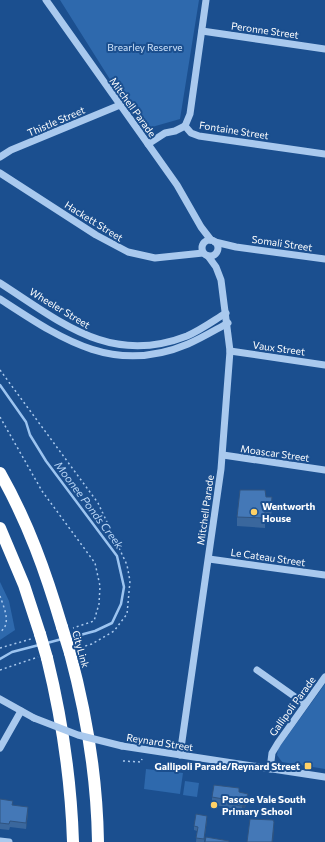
<svg xmlns="http://www.w3.org/2000/svg" width="325" height="842" viewBox="0 0 325 842" font-family="Commissioner,sans-serif">
  <rect width="100%" height="100%" fill="#1b4f8f"/>
  <g fill="#2e69ad">
    <path d="M 60,0 L 199,0 L 180,119 L 152,127 L 143,124 L 139,116 L 128,108 Z"/>
    <path d="M 0,582 L 9,601 L 15,630 L 0,640 Z"/>
    <path d="M 325,684 L 325,769 L 282,762 L 277,755 L 278,749 Z"/>
    <path d="M 146,769 L 183,773 L 180,794 L 144,789 Z"/>
    <path d="M 185,781 L 199,783 L 197,797 L 183,795 Z"/>
  </g>
  <g fill="none" stroke-linecap="round" stroke-linejoin="round">
    <g stroke="#9cc4f0" stroke-width="2.5">
      <path d="M 0,385 L 26,422 L 30,435 L 46,461 L 117,556 L 124,587 L 121,604 L 112,623 L 95,631 L 69,638"/>
      <path d="M 47,643 L 62,639"/>
      <path d="M 0,659 L 12,652 L 39,645"/>
    </g>
    <g stroke="#a9c9ee" stroke-width="1.5" stroke-dasharray="2 3" stroke-linecap="butt">
      <path d="M 0,370 L 98,503 L 127,565 L 130,581 L 127,614 L 114,631 L 92,644 L 78,648"/>
      <path d="M 0,417 L 42,491 L 95,563 L 100,586 L 99,604 L 94,621 L 73,628"/>
      <path d="M 0,596 C 4,608 12,624 0,632"/>
      <path d="M 0,648 L 31,639"/>
      <path d="M 0,670 L 38,657"/>
      <path d="M 123,761 L 141,762 L 142,759"/>
    </g>
    <g stroke="#a9c9ee" stroke-width="7">
      <path d="M 46,0 L 177,185 L 201,227 L 211,240"/>
      <path d="M 202,31 L 325,49"/>
      <path d="M 185,126 L 190,114 L 206,0"/>
      <path d="M 148,144 L 165,133 L 175,131 L 185,126 L 191,133 L 199,136 L 325,154"/>
      <path d="M 0,157 L 11,150 L 120,105"/>
      <path d="M 0,173 L 96,235 L 128,252 L 155,258 L 203,253"/>
      <circle cx="210" cy="248" r="8"/>
      <path d="M 215,242 L 236,247 L 325,259"/>
      <path d="M 0,283 C 61,322 110,366 187,336 C 201,330 213,321 226,313"/>
      <path d="M 0,299 C 60,338 113,376 188,344 C 202,338 215,330 228,323"/>
      <path d="M 230,351 L 325,365"/>
      <path d="M 223,455 L 325,470"/>
      <path d="M 209,559 L 325,575"/>
      <path d="M 257,670 L 305,704"/>
      <path d="M 0,699 L 34,718"/>
      <path d="M 122,746 L 325,777"/>
      <path d="M 0,748 L 21,711"/>
      <path d="M 180,755 L 221,469 L 230,351 L 221,280 L 216,267 L 208,256"/>
      <path d="M 270,769 L 272,753 L 278,743 L 325,677"/>
      <path d="M 0,841 L 9,842"/>
    </g>
    <g stroke="#fff" stroke-width="12">
      <path d="M 0,473 C 28,522 46,573 62,627"/>
      <path d="M 0,528 L 24,585 L 40,634"/>
      <path d="M 70,653 C 87,716 97,777 98,842"/>
      <path d="M 47,658 C 62,719 71,779 73,842"/>
    </g>
    <path stroke="#a9c9ee" stroke-width="7" d="M 34,718 L 78,735 L 122,746"/>
    <g stroke="#fff" stroke-width="12">
      <path d="M 62,627 L 70,653"/>
      <path d="M 40,634 L 47,658"/>
    </g>
  </g>
  <g fill="#3a679d">
    <path d="M 266,497 L 272,507 L 271,517 L 265,518 L 265,528 L 237,526 L 237,517 Z"/>
    <path d="M 239,792 L 248,801 L 242,813 L 228,811 L 228,807 L 212,805 L 212,797 Z"/>
    <path d="M 0,799 L 28,813 L 26,829 L 10,827 L 9,830 L 0,829 Z"/>
    <path d="M 207,820 L 204,842 L 196,842 L 197,831 L 194,830 L 194,826 Z"/>
  </g>
  <g fill="#305480">
    <path d="M 248,794 L 248,801 L 242,813 L 242,806 Z"/>
    <path d="M 28,807 L 28,813 L 26,829 L 26,823 Z"/>
    <path d="M 207,816 L 207,820 L 204,842 L 204,839 Z"/>
    <path d="M 274,822 L 274,832 L 273,842 L 272,842 Z"/>
  </g>
  <g fill="#4478b7" stroke="#305480">
    <path d="M 240,490 L 265,490 L 266,497 L 272,497 L 271,508 L 265,509 L 265,518 L 237,517 Z"/>
    <path d="M 214,785 L 239,788 L 239,792 L 248,794 L 242,806 L 228,804 L 229,800 L 212,797 Z"/>
    <path d="M 0,799 L 13,801 L 12,805 L 28,807 L 26,823 L 10,821 L 9,824 L 0,823 Z"/>
    <path d="M 196,814 L 207,816 L 204,839 L 196,838 L 198,827 L 194,826 Z"/>
    <path d="M 250,819 L 273,820 L 274,822 L 272,842 L 247,842 Z"/>
    <path d="M 206,837 L 229,841 L 229,842 L 205,842 Z"/>
  </g>
  <g fill="#ffd166" stroke="#1b4f8f" stroke-width="1.5">
    <circle cx="254" cy="512" r="4"/>
    <rect x="304" y="762" width="8" height="8" rx="2"/>
    <circle cx="214" cy="805" r="4"/>
  </g>
  <g text-anchor="middle" stroke-width="4" stroke-linejoin="round" paint-order="stroke">
    <g font-size="10" fill="#fff" stroke="#1b4f8f">
      <text transform="translate(265 30) rotate(8)" y="4">Peronne Street</text>
      <text transform="translate(133 107) rotate(54)" y="4">Mitchell Parade</text>
      <text transform="translate(56 121) rotate(-23)" y="4">Thistle Street</text>
      <text transform="translate(234 130) rotate(9)" y="4">Fontaine Street</text>
      <text transform="translate(94 221) rotate(32)" y="4">Hackett Street</text>
      <text transform="translate(282 243) rotate(8)" y="4">Somali Street</text>
      <text transform="translate(60 308) rotate(31)" y="4">Wheeler Street</text>
      <text transform="translate(279 348) rotate(8)" y="4">Vaux Street</text>
      <text transform="translate(275 453) rotate(8)" y="4">Moascar Street</text>
      <text transform="translate(205 510) rotate(-82)" y="4">Mitchell Parade</text>
      <text transform="translate(268 557) rotate(8)" y="4">Le Cateau Street</text>
      <text transform="translate(81 649) rotate(74)" y="4">CityLink</text>
      <text transform="translate(292 706) rotate(-54)" y="4">Gallipoli Parade</text>
      <text transform="translate(160 742) rotate(9)" y="4">Reynard Street</text>
    </g>
    <g font-size="10" fill="#cfe3fa" stroke="#1b4f8f">
      <text x="145" y="51">Brearley Reserve</text>
    </g>
    <g font-size="10" font-weight="bold" fill="#fff" stroke="#1b4f8f" text-anchor="start">
      <text x="262" y="510">Wentworth<tspan x="262" dy="12">House</tspan></text>
      <text x="300" y="770" text-anchor="end">Gallipoli Parade/Reynard Street</text>
      <text x="222" y="803">Pascoe Vale South<tspan x="222" dy="12">Primary School</tspan></text>
    </g>
    <g font-size="11" font-style="italic" fill="#b5d3f5" stroke="#1b4f8f">
      <text transform="translate(89 505) rotate(53)" y="4">Moonee Ponds Creek</text>
    </g>
  </g>
</svg>
